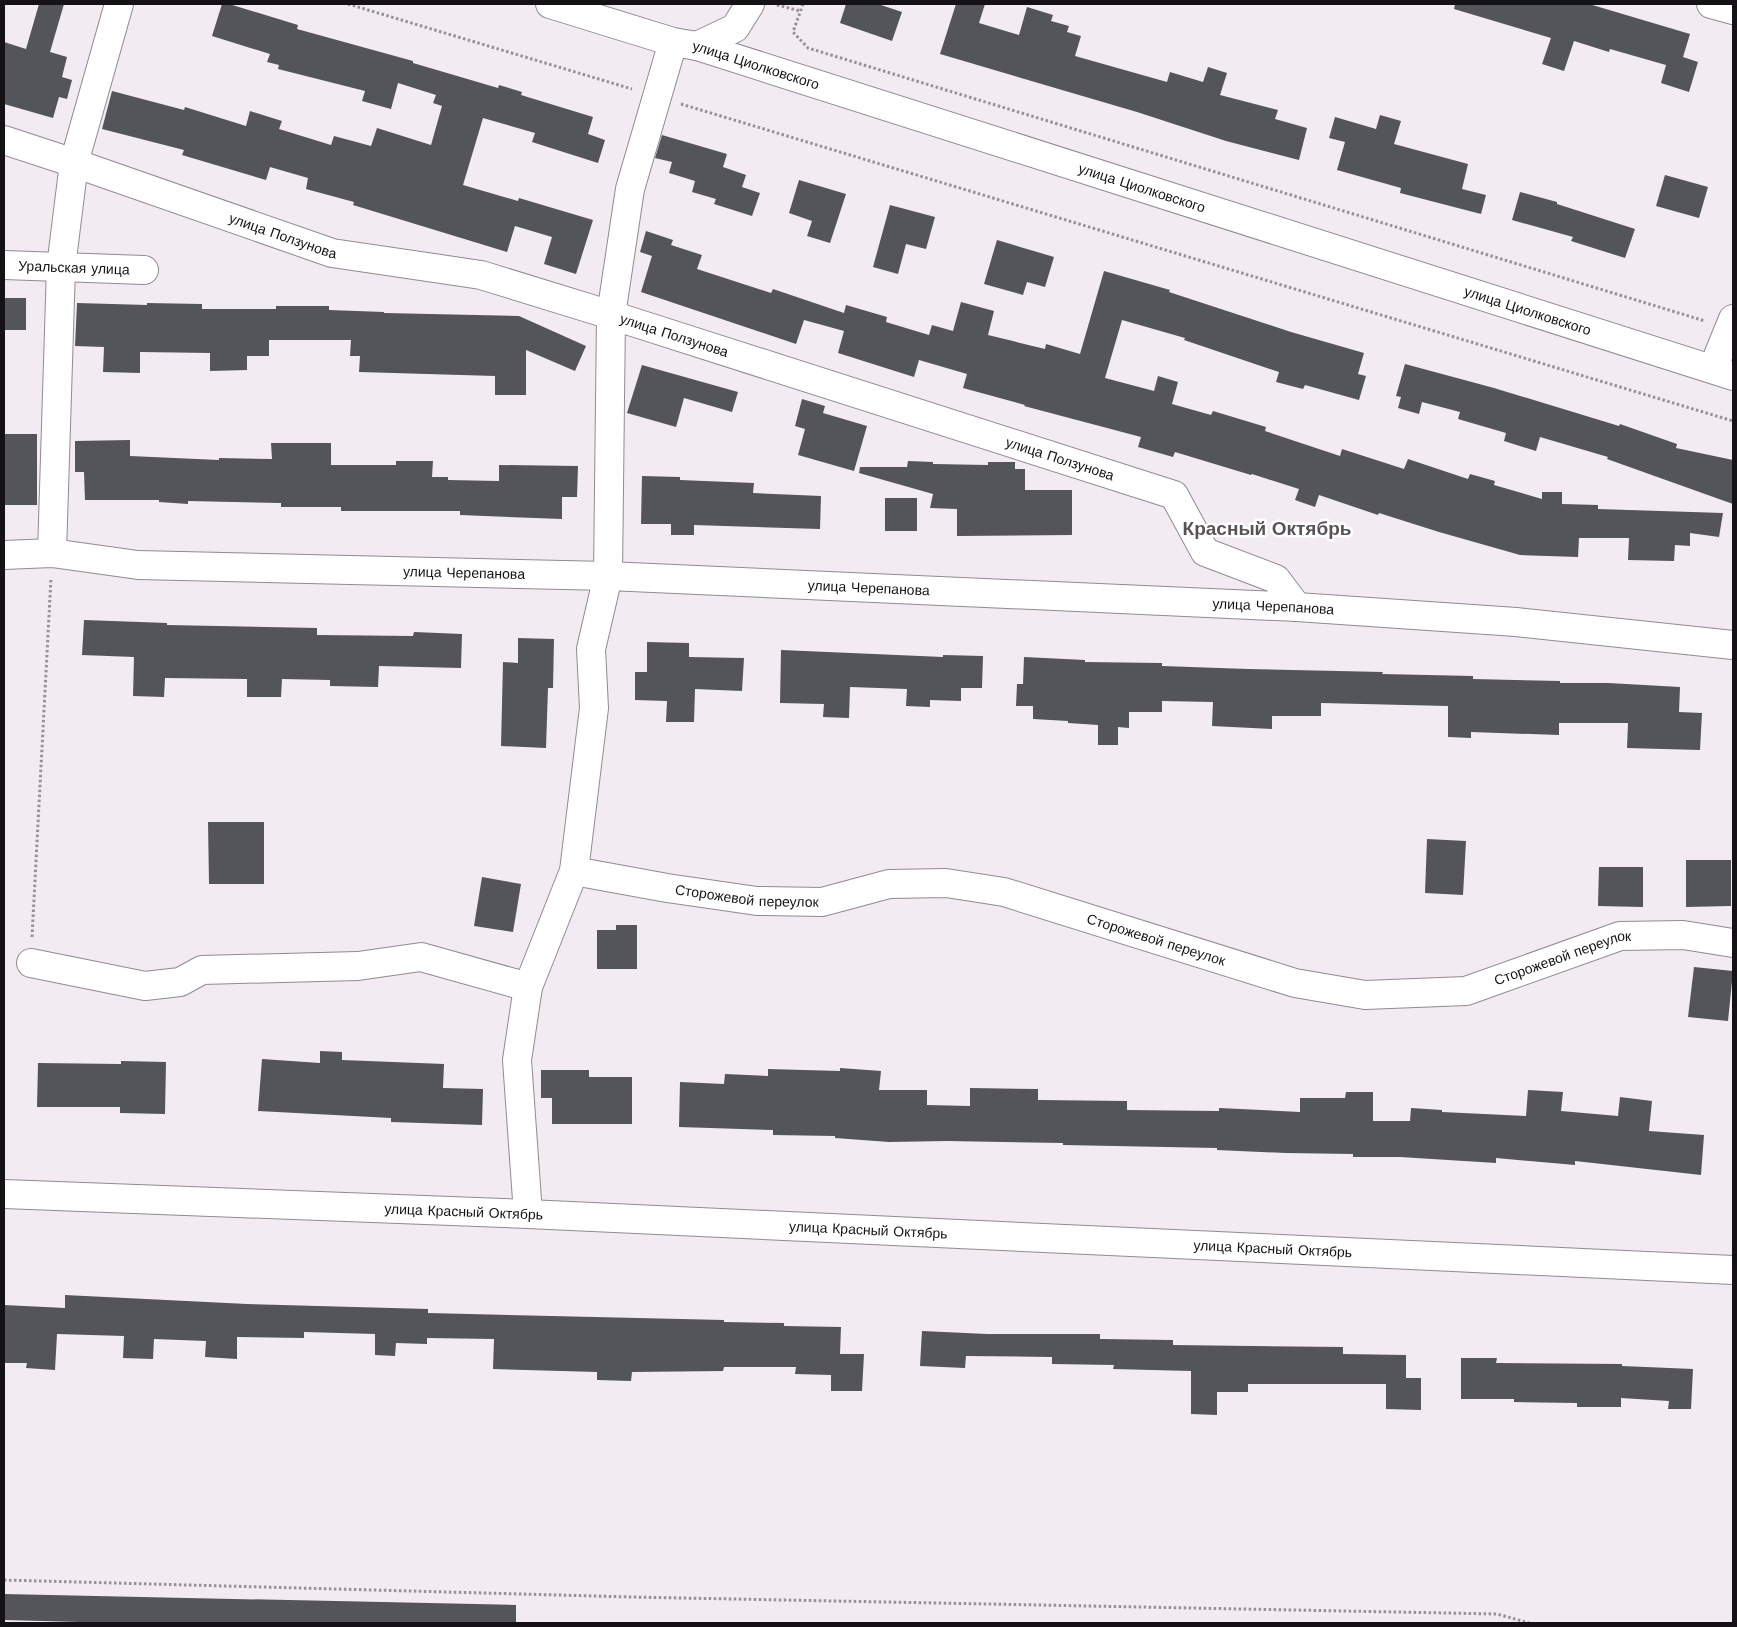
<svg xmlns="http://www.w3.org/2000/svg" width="1737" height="1627" viewBox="0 0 1737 1627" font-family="'Work Sans',sans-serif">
  <rect width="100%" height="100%" fill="#f3ebf2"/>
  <g fill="#54545b">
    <path d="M 39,4 L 64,4 L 50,52 L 67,57 L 62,77 L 72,80 L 67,99 L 59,97 L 53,118 L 4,104 L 4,42 L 26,49 Z"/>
    <path d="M 222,4 L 229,4 L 298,25 L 297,29 L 413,61 L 413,63 L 498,88 L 499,85 L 522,92 L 521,95 L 593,117 L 588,134 L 605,140 L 598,163 L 532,142 L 535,133 L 483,118 L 463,185 L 518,201 L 519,198 L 593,220 L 576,274 L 544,264 L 552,237 L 515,226 L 507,252 L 353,205 L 354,202 L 306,189 L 308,178 L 270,167 L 266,180 L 182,155 L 184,150 L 102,129 L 112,91 L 184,110 L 185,107 L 246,126 L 250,111 L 282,121 L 279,129 L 331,145 L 334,136 L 371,146 L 377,128 L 431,145 L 442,106 L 433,103 L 436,95 L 398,83 L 391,109 L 362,101 L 365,91 L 278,69 L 279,65 L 267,62 L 270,54 L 212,36 Z"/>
    <path d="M 846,4 L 878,4 L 902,12 L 892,41 L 840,23 Z"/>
    <path d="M 956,4 L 985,4 L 979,23 L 1019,35 L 1027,7 L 1053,15 L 1051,21 L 1069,26 L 1067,32 L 1081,36 L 1075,56 L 1167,82 L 1170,72 L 1203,82 L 1208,67 L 1227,73 L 1220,95 L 1278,110 L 1275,119 L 1307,128 L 1299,160 L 1226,141 L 1137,112 L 940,54 Z"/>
    <path d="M 1455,4 L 1589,4 L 1690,34 L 1683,57 L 1698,62 L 1689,92 L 1661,83 L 1666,65 L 1610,49 L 1609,52 L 1574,41 L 1564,71 L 1542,64 L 1551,38 L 1454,9 Z"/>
    <path d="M 1380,115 L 1401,121 L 1394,144 L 1468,164 L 1462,189 L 1486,195 L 1481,214 L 1400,193 L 1401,188 L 1337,170 L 1345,142 L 1329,138 L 1335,117 L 1376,129 Z"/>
    <path d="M 662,135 L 727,154 L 723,167 L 746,175 L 742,187 L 760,193 L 752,216 L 714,204 L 716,199 L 692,192 L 695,181 L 669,173 L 672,162 L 655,158 Z"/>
    <path d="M 1665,175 L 1708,187 L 1699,218 L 1656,206 Z"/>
    <path d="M 799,180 L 846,194 L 830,243 L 807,236 L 812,221 L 789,213 Z"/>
    <path d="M 1520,192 L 1557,202 L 1557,204 L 1635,229 L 1625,258 L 1571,241 L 1573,237 L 1512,220 Z"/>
    <path d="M 890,205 L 935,217 L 926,249 L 906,244 L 898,274 L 873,267 Z"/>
    <path d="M 646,231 L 673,240 L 671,245 L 702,255 L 697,269 L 771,293 L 773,289 L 844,313 L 846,305 L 887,317 L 886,322 L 929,335 L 932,325 L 953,331 L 961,302 L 994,311 L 988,335 L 1045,349 L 1046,344 L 1080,354 L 1104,271 L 1170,290 L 1169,292 L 1291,332 L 1364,353 L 1358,374 L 1366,376 L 1359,400 L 1305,385 L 1303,389 L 1276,382 L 1279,372 L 1184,340 L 1185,338 L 1122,320 L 1105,378 L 1154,391 L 1158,376 L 1178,382 L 1172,404 L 1211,415 L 1213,411 L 1266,427 L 1265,431 L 1340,456 L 1342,449 L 1404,469 L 1408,459 L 1468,479 L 1470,474 L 1495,481 L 1494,485 L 1542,499 L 1542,492 L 1562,492 L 1562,504 L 1598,505 L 1598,509 L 1723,513 L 1719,537 L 1690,533 L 1690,546 L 1675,545 L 1674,561 L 1628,560 L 1629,538 L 1579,538 L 1578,557 L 1520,555 L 1439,532 L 1379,513 L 1378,515 L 1319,495 L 1315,507 L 1295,500 L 1299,489 L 1252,474 L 1251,475 L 1175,452 L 1173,457 L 1138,447 L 1141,437 L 1024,406 L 1025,405 L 963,388 L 967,374 L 919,360 L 914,377 L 838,353 L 844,331 L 804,320 L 796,344 L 641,292 L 652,256 L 640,252 Z"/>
    <path d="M 997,240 L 1054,257 L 1045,287 L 1027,282 L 1023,295 L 984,284 Z"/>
    <rect x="4" y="298" width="22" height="32"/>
    <path d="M 77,303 L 147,305 L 147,303 L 202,304 L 202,309 L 276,309 L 276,306 L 329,306 L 329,310 L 384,312 L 384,313 L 519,316 L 586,346 L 575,371 L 526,350 L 526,395 L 495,395 L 495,376 L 359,372 L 360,356 L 350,356 L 351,340 L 269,340 L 269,356 L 247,356 L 247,370 L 210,371 L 210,353 L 140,352 L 140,373 L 103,372 L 104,347 L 75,346 Z"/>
    <path d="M 1405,364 L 1494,388 L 1619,426 L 1620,424 L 1677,444 L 1676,448 L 1733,460 L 1733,504 L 1607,459 L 1608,457 L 1540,437 L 1536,451 L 1504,441 L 1506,433 L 1458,419 L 1460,412 L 1422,402 L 1419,414 L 1398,408 L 1401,397 L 1396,396 Z"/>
    <path d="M 642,365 L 738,392 L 732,412 L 684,398 L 676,427 L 627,413 Z"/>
    <path d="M 802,399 L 825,406 L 823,413 L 867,426 L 854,471 L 798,455 L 805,429 L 795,426 Z"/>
    <rect x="4" y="434" width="33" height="71"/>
    <path d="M 130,440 L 130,456 L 219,460 L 219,458 L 272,459 L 271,443 L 331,443 L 331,465 L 396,465 L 396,461 L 433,461 L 432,477 L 448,477 L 448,480 L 499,481 L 499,465 L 578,466 L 577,497 L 562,497 L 562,519 L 460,515 L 460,511 L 341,511 L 341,507 L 281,507 L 281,503 L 188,501 L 188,504 L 159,502 L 159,500 L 85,500 L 84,472 L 75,472 L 75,441 Z"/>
    <path d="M 908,461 L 933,462 L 933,464 L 988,465 L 988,462 L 1015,462 L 1015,469 L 1025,469 L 1025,490 L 1072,490 L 1072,535 L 957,536 L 957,509 L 930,508 L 933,494 L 859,473 L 860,467 L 907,467 Z"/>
    <path d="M 642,476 L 680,477 L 680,480 L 754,483 L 753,493 L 821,496 L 820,529 L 694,525 L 694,535 L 671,535 L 671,524 L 641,524 Z"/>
    <rect x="885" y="498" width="32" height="33"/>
    <path d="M 84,620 L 167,623 L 167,625 L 317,628 L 317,635 L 413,636 L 414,632 L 462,634 L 461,668 L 379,666 L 378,687 L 330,686 L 330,680 L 282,679 L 281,697 L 247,697 L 247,679 L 165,678 L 164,697 L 133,696 L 134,657 L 82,655 Z"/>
    <path d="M 518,638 L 554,639 L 553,688 L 548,688 L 546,748 L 501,746 L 503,662 L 518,663 Z"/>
    <path d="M 647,642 L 689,643 L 689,657 L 744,658 L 742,691 L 695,689 L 694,722 L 666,722 L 667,701 L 635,700 L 635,672 L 647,672 Z"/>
    <path d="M 781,650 L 943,657 L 943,655 L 983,656 L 982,688 L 961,688 L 961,701 L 930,700 L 930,707 L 906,706 L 907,689 L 850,687 L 849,718 L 823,717 L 824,704 L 780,703 Z"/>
    <path d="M 1024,657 L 1085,660 L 1085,662 L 1162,663 L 1162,666 L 1248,669 L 1383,672 L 1382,674 L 1473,676 L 1473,679 L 1560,681 L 1560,683 L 1608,683 L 1680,687 L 1679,712 L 1702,713 L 1700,750 L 1627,748 L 1628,723 L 1559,723 L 1559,735 L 1471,732 L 1471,738 L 1448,737 L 1448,706 L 1321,703 L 1321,716 L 1272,716 L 1272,729 L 1212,726 L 1213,702 L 1162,701 L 1162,712 L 1129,712 L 1129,728 L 1118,727 L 1118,745 L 1098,745 L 1098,725 L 1068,723 L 1068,721 L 1033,719 L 1033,706 L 1016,706 L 1017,684 L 1023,684 Z"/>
    <path d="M 208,822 L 264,822 L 264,884 L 209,884 Z"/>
    <path d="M 1427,839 L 1466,841 L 1463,895 L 1425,893 Z"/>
    <path d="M 1686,860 L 1731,860 L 1731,906 L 1686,907 Z"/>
    <path d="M 1599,867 L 1643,867 L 1643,907 L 1598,906 Z"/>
    <path d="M 482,877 L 521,884 L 513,932 L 474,926 Z"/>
    <path d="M 616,925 L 637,925 L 637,969 L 597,969 L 597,930 L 616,930 Z"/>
    <path d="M 1694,967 L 1733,971 L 1728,1021 L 1688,1017 Z"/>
    <path d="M 320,1051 L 342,1052 L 342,1060 L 444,1064 L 443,1088 L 483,1089 L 482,1125 L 391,1122 L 391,1118 L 258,1111 L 262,1059 L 320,1063 Z"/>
    <path d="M 121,1061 L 166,1062 L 165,1114 L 120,1113 L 120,1107 L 37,1107 L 38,1063 L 121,1064 Z"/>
    <path d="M 840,1068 L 881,1071 L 879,1090 L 927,1090 L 927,1105 L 970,1106 L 970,1088 L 1038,1089 L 1038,1100 L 1127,1101 L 1127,1110 L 1219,1111 L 1219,1108 L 1300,1112 L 1300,1098 L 1345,1098 L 1346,1092 L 1373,1092 L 1373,1121 L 1410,1121 L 1411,1108 L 1442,1110 L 1442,1112 L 1526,1116 L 1528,1090 L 1563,1092 L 1561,1111 L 1618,1116 L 1620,1097 L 1652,1101 L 1649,1131 L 1704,1135 L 1701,1175 L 1575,1161 L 1575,1165 L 1496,1158 L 1496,1163 L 1400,1157 L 1353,1157 L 1353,1154 L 1286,1153 L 1217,1150 L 1217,1148 L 1063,1145 L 1063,1143 L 947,1141 L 889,1142 L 835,1138 L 835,1136 L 773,1135 L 773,1130 L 679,1127 L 680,1082 L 724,1084 L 725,1074 L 768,1076 L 768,1069 L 840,1071 Z"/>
    <path d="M 541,1070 L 589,1070 L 589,1077 L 632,1077 L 632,1124 L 552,1124 L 552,1098 L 541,1098 Z"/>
    <path d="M 65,1295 L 247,1304 L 428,1309 L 428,1313 L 724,1320 L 724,1322 L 784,1323 L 784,1326 L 841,1327 L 840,1354 L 864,1354 L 862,1391 L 831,1391 L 831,1375 L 795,1374 L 796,1367 L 724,1367 L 723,1371 L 632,1372 L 631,1381 L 597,1380 L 597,1372 L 493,1369 L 494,1339 L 427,1338 L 427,1344 L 396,1343 L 395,1356 L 375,1355 L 375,1334 L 304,1332 L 304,1338 L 237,1337 L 237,1359 L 205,1357 L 206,1341 L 154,1339 L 153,1359 L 123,1358 L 124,1336 L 57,1334 L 55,1370 L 26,1368 L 27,1363 L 4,1363 L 4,1305 L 65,1308 Z"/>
    <path d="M 922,1331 L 987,1334 L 1100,1334 L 1100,1339 L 1173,1340 L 1173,1345 L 1343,1347 L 1343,1354 L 1406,1355 L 1406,1378 L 1421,1378 L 1421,1410 L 1386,1409 L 1386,1384 L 1248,1384 L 1248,1392 L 1217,1392 L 1217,1415 L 1191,1414 L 1191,1371 L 1113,1369 L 1114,1365 L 1052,1364 L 1052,1357 L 966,1356 L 965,1368 L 920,1366 Z"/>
    <path d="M 1461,1358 L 1497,1358 L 1496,1363 L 1622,1364 L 1622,1366 L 1693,1369 L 1691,1409 L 1668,1409 L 1669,1401 L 1621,1398 L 1621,1407 L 1577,1407 L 1577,1403 L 1514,1402 L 1514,1399 L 1461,1399 Z"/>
    <path d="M 4,1594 L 516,1605 L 516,1623 L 116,1623 L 4,1620 Z"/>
  </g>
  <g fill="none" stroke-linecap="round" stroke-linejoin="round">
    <g stroke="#918a90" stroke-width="30">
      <g id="minor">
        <path id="s1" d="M 550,4 L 673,42 L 697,46 L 1733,376"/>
        <path d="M 1711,4 L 1733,10"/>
        <path d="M 697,46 L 735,28 L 750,4"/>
        <path id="s2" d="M 4,140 L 74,163 L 332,253 L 481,275 L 611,315 L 1174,495 L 1205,552 L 1276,579 L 1297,607"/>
        <path id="s3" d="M 4,265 L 144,270"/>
        <path d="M 1713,368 L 1733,319"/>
        <path d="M 52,553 L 61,267 L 74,163 L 119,4"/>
        <path id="s4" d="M 4,555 L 52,553 L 138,565 L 608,576 L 1297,607 L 1516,622 L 1733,645"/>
        <path id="s5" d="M 574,871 L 667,888 L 757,901 L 822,902 L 889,884 L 946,883 L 1004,892 L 1295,983 L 1365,995 L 1466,991 L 1620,936 L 1683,935 L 1733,943"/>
        <path d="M 31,963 L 145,986 L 180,982 L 202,970 L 358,966 L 421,957 L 528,987"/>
        <path id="s6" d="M 4,1194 L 528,1214 L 1733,1270"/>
        <path d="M 528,1214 L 517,1060 L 528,987 L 574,871 L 594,708 L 591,649 L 608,576 L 611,315 L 630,189 L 673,42"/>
      </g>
    </g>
    <g stroke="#979196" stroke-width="3" stroke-dasharray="2.5 2.5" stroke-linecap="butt">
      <path d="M 348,4 L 632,89"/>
      <path d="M 803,4 L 793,32 L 808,48 L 1705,321"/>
      <path d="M 777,5 L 800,11"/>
      <path d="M 681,104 L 1733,421"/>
      <path d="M 32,937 L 51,578"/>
      <path d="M 4,1580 L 631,1597 L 1497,1614 L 1529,1623"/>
    </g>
    <use href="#minor" stroke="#fff" stroke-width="28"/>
  </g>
  <g text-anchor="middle" stroke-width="5" stroke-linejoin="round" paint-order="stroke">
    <g font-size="14" fill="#151215" stroke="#fff">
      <text dy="5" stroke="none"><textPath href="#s1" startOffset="215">улица Циолковского</textPath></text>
      <text dy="5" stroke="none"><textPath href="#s1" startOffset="620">улица Циолковского</textPath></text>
      <text dy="5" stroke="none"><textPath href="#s2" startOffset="295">улица Ползунова</textPath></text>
      <text dy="5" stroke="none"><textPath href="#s3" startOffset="70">Уральская улица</textPath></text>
      <text dy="5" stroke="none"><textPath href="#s1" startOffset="1025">улица Циолковского</textPath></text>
      <text dy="5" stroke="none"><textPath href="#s2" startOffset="700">улица Ползунова</textPath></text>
      <text dy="5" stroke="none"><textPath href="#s2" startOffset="1105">улица Ползунова</textPath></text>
      <text dy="5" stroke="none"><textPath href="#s4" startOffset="461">улица Черепанова</textPath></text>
      <text dy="5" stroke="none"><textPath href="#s4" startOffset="866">улица Черепанова</textPath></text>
      <text dy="5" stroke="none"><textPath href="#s4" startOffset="1271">улица Черепанова</textPath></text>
      <text dy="5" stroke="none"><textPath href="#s5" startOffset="175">Сторожевой переулок</textPath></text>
      <text dy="5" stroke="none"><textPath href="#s5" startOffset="595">Сторожевой переулок</textPath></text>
      <text dy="5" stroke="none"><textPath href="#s5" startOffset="1015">Сторожевой переулок</textPath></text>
      <text dy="5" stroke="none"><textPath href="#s6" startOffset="460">улица Красный Октябрь</textPath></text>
      <text dy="5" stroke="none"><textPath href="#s6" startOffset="865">улица Красный Октябрь</textPath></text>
      <text dy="5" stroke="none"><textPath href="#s6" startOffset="1270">улица Красный Октябрь</textPath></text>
    </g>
    <g font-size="19" font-weight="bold" fill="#595358" stroke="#fff">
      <text x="1267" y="535">Красный Октябрь</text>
    </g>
  </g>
  <rect width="1737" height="1627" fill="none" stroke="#151215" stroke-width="10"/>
</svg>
